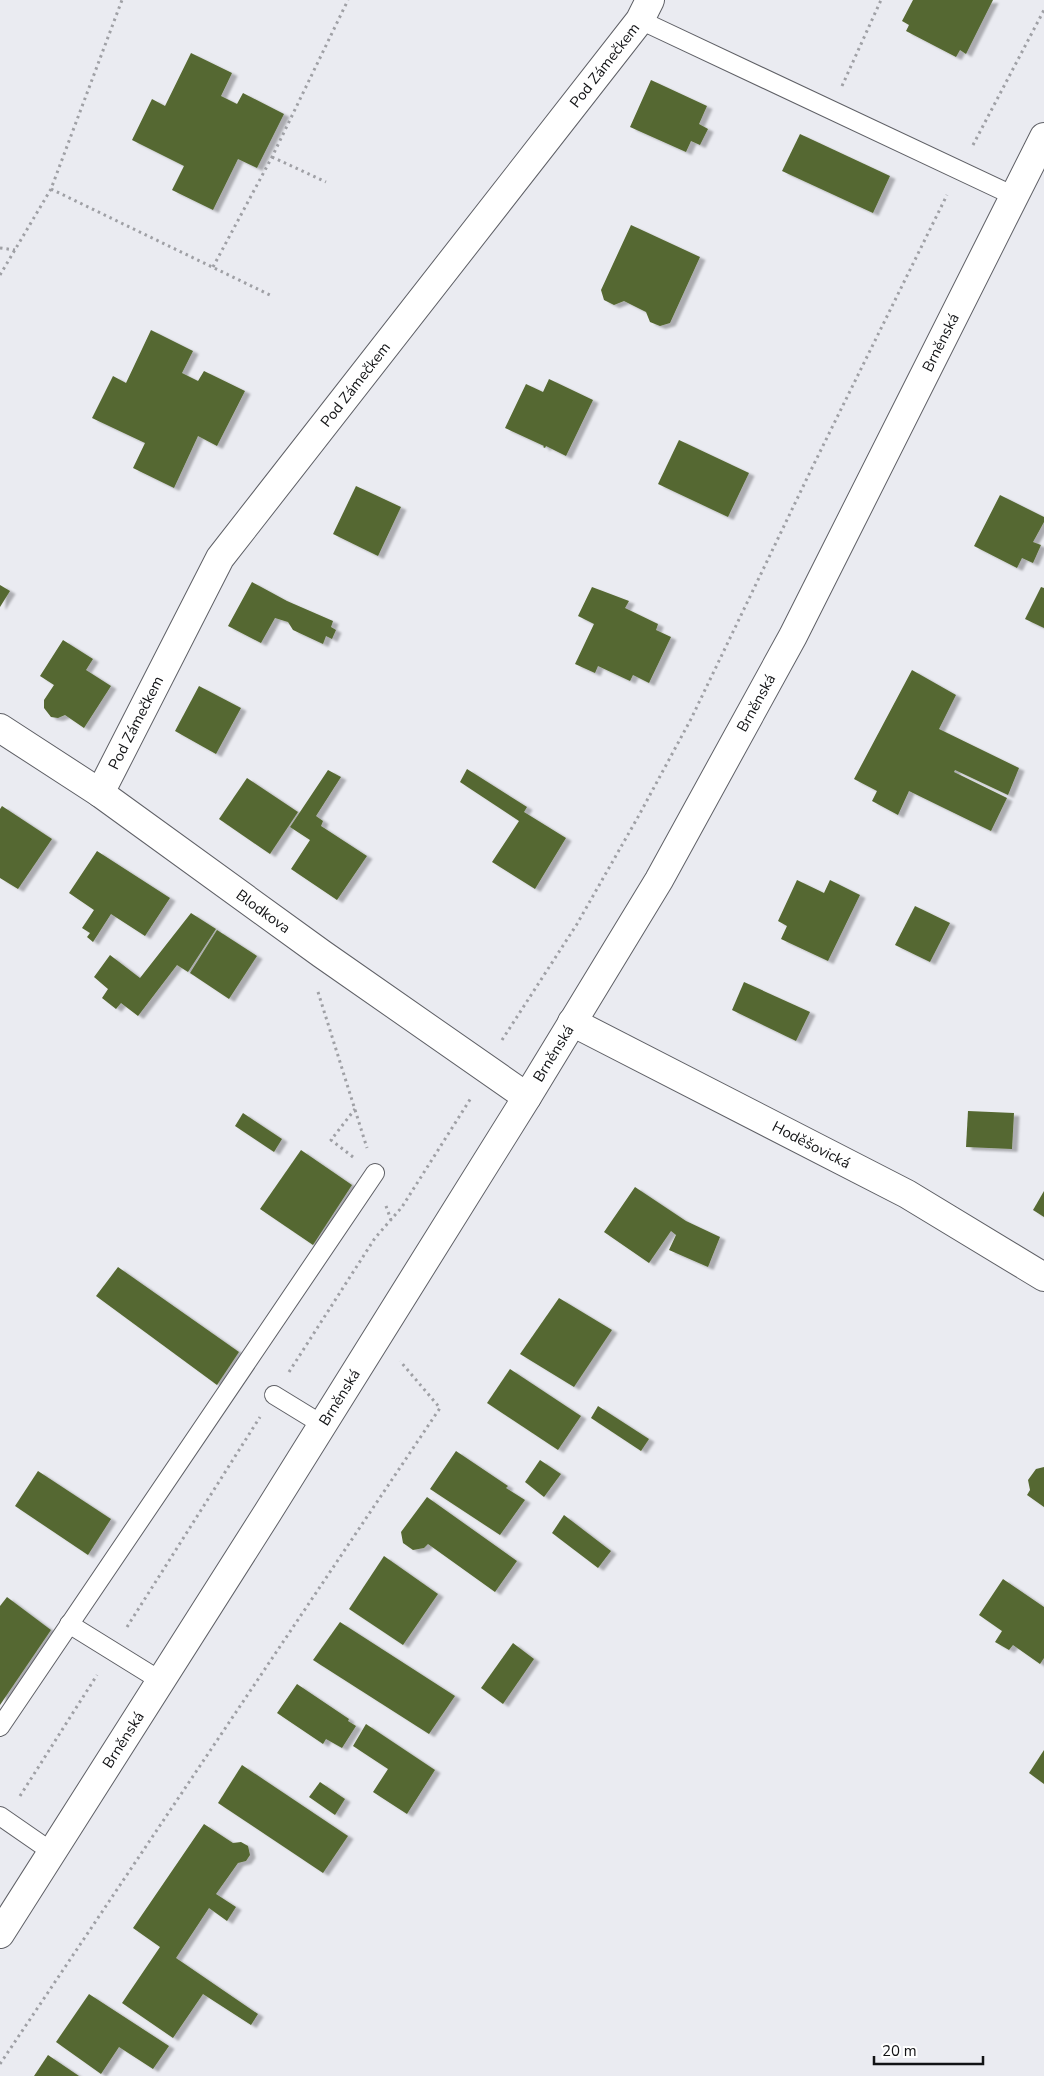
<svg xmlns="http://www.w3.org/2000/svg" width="1044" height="2076" viewBox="0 0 1044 2076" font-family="'Nunito Sans',sans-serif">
  <defs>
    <filter id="shadow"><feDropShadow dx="5.5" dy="3" stdDeviation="1" flood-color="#0004"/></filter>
  </defs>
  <rect width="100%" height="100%" fill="#eaebf1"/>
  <g fill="#556830" filter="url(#shadow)">
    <path d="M 913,0 L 993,0 L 966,54 L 960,50 L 956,57 L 906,31 L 909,25 L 902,21 Z"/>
    <path d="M 191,53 L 232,73 L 221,96 L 237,104 L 243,93 L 284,114 L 257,168 L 238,159 L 213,210 L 172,190 L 184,166 L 132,140 L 152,99 L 165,106 Z"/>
    <path d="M 651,80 L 707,106 L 699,124 L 708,129 L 700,145 L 691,141 L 686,152 L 630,127 Z"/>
    <path d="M 800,134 L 890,176 L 873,213 L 782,171 Z"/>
    <path d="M 631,225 L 700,257 L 670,323 L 660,326 L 650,322 L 646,312 L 624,301 L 614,305 L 604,300 L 601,290 Z"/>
    <path d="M 151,330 L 193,351 L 182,373 L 198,381 L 204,371 L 245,391 L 217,446 L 198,436 L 174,488 L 133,468 L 145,443 L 92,418 L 113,376 L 126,383 Z"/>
    <path d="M 549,379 L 593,400 L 566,456 L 546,446 L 545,448 L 543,447 L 544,446 L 505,428 L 526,384 L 543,392 Z"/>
    <path d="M 679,440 L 749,473 L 728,517 L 658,484 Z"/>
    <path d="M 356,486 L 401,507 L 378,556 L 333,534 Z"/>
    <path d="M 1000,495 L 1044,517 L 1044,522 L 1033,542 L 1041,545 L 1033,563 L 1022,558 L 1017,568 L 974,546 Z"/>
    <path d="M 252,582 L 287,601 L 333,621 L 331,627 L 336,630 L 332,639 L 326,636 L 323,644 L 293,630 L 288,622 L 275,618 L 261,643 L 228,626 Z"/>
    <path d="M 0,585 L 10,591 L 0,607 Z"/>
    <path d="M 592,587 L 629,601 L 625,608 L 658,624 L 656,630 L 671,637 L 649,683 L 633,675 L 630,681 L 598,666 L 595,673 L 575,664 L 594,624 L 578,616 Z"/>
    <path d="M 1041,587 L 1044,588 L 1044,628 L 1025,619 Z"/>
    <path d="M 63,640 L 93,659 L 86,670 L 111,686 L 84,728 L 65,715 L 58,718 L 51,717 L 44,708 L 44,700 L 54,685 L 40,676 Z"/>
    <path d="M 912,670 L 956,695 L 939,729 L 1019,768 L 1008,795 L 955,770 L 954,772 L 1007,798 L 991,831 L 909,791 L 898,815 L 872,801 L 877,791 L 854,779 Z"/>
    <path d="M 199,686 L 241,708 L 216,754 L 175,731 Z"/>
    <path d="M 467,769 L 527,807 L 524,812 L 566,838 L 535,889 L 492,862 L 519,821 L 460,782 Z"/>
    <path d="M 328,770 L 341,777 L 316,816 L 323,821 L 321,826 L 367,856 L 337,900 L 291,869 L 310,840 L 290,827 Z"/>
    <path d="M 247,778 L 298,812 L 270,854 L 219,819 Z"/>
    <path d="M 2,806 L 52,839 L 18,889 L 0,878 L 0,809 Z"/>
    <path d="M 97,851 L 170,898 L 145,936 L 111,914 L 93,942 L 87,937 L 90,933 L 82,928 L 94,910 L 69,893 Z"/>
    <path d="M 797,880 L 824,893 L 830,880 L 860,895 L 828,961 L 781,939 L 787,926 L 778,921 Z"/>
    <path d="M 915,906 L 950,923 L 930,962 L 895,945 Z"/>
    <path d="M 191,913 L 216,929 L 188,972 L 177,965 L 138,1016 L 121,1003 L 116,1009 L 102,998 L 108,989 L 94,977 L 110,955 L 140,978 Z"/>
    <path d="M 217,930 L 257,956 L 229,999 L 190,973 Z"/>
    <path d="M 744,982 L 810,1012 L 796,1041 L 732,1010 Z"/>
    <path d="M 968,1111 L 1014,1113 L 1012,1149 L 966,1147 Z"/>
    <path d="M 243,1113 L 282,1139 L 274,1152 L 235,1126 Z"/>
    <path d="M 301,1150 L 352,1185 L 313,1245 L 260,1209 Z"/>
    <path d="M 635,1187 L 686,1221 L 720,1237 L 708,1267 L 669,1250 L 676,1235 L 671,1231 L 649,1263 L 604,1232 Z"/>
    <path d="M 1044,1191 L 1044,1217 L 1033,1210 Z"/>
    <path d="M 118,1267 L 239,1352 L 217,1385 L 96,1296 Z"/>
    <path d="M 559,1298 L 612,1330 L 574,1387 L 520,1354 Z"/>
    <path d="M 510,1369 L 581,1416 L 558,1450 L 487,1403 Z"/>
    <path d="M 598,1406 L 649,1439 L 641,1451 L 591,1418 Z"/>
    <path d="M 456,1451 L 508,1486 L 506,1488 L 525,1500 L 500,1535 L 430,1489 Z"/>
    <path d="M 540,1460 L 561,1474 L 544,1497 L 525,1482 Z"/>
    <path d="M 1044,1467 L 1044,1507 L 1027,1495 L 1030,1490 L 1028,1480 L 1036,1469 Z"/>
    <path d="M 38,1471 L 111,1519 L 88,1555 L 15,1506 Z"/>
    <path d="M 427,1497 L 517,1561 L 495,1592 L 428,1544 L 424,1548 L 413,1550 L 403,1543 L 401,1532 Z"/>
    <path d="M 564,1515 L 611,1551 L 598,1568 L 552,1533 Z"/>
    <path d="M 384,1556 L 438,1594 L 403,1645 L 349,1609 Z"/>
    <path d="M 1003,1579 L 1044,1607 L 1044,1658 L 1040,1664 L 1013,1645 L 1009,1650 L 995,1642 L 1002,1631 L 979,1615 Z"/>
    <path d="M 7,1597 L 51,1630 L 0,1705 L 0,1606 Z"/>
    <path d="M 340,1622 L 455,1696 L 429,1734 L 313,1660 Z"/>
    <path d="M 513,1643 L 534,1659 L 503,1704 L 481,1688 Z"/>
    <path d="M 297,1684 L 349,1719 L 348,1721 L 356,1726 L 342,1748 L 326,1739 L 323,1744 L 277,1713 Z"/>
    <path d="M 366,1724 L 435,1770 L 407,1814 L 373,1792 L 388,1769 L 353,1746 Z"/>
    <path d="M 1044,1750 L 1044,1784 L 1029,1773 Z"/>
    <path d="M 242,1765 L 348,1836 L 323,1873 L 218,1803 Z"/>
    <path d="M 320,1782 L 345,1799 L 335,1815 L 309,1797 Z"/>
    <path d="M 204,1824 L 233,1843 L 241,1842 L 248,1846 L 250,1855 L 246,1861 L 238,1863 L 216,1894 L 236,1907 L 227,1921 L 209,1908 L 176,1958 L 258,2014 L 251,2025 L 203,1994 L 173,2038 L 122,2003 L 160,1947 L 133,1928 Z"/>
    <path d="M 89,1994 L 169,2046 L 153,2069 L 119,2047 L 101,2074 L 56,2042 Z"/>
    <path d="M 48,2055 L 79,2076 L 34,2076 Z"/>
  </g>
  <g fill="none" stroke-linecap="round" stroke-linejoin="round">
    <g stroke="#5f6066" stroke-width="20">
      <g id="service">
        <path d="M 640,20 L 1014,196"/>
        <path d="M 274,1395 L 323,1425"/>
        <path d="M 69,1624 L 161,1681"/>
        <path d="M 0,1727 L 375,1173"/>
        <path d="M 0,1816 L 52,1852"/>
      </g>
    </g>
    <g stroke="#5f6066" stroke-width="30">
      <g id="minor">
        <path id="s1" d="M 0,728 L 100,793 L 322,954 L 527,1097"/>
        <path id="s2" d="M 100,793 L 220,558 L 640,20 L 650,0"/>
        <path id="s3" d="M 572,1022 L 907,1194 L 1044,1277"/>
        <path id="s4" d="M 0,1934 L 268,1512 L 527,1097 L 659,880 L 793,636 L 1044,137"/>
      </g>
    </g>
    <g stroke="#9fa0a5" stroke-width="3" stroke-dasharray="2.5 4" stroke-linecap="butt">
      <path d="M 842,86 L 881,0"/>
      <path d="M 973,145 L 1044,10"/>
      <path d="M 272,157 L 326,182"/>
      <path d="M 51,189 L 270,295"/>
      <path d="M 0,248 L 15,250"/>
      <path d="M 213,267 L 272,157 L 348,0"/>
      <path d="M 0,275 L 51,189 L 122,0"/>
      <path d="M 318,992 L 367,1148"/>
      <path d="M 502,1040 L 577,924 L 638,817 L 691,719 L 811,470 L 947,195"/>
      <path d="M 353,1157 L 331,1140 L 355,1109"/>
      <path d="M 386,1206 L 391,1220"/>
      <path d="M 289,1372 L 375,1238 L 402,1207 L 471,1098"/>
      <path d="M 127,1627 L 260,1417"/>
      <path d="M 20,1796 L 97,1675"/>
      <path d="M 0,2064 L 440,1408 L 400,1361"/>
    </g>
    <use href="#service" stroke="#fff" stroke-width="18"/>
    <use href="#minor" stroke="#fff" stroke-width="28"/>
  </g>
  <g text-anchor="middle" stroke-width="4" stroke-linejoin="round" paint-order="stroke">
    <g font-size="15" fill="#121315" stroke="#fff">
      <text dy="5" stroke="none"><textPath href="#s2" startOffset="889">Pod Zámečkem</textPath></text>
      <text dy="5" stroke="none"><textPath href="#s4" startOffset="1850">Brněnská</textPath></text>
      <text dy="5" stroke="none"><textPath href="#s2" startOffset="484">Pod Zámečkem</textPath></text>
      <text dy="5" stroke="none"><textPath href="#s4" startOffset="1445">Brněnská</textPath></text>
      <text dy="5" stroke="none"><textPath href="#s2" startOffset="79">Pod Zámečkem</textPath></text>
      <text dy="5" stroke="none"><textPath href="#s1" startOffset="321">Blodkova</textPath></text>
      <text dy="5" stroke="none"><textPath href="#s4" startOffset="1040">Brněnská</textPath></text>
      <text dy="5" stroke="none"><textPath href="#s3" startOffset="269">Hoděšovická</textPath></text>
      <text dy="5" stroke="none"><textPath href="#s4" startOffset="635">Brněnská</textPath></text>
      <text dy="5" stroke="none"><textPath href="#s4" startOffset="230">Brněnská</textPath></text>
    </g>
  </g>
  <path d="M874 2056v8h109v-8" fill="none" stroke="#121315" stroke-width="2.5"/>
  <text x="882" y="2056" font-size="15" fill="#121315" stroke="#ffffff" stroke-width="4" paint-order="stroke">20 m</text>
</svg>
